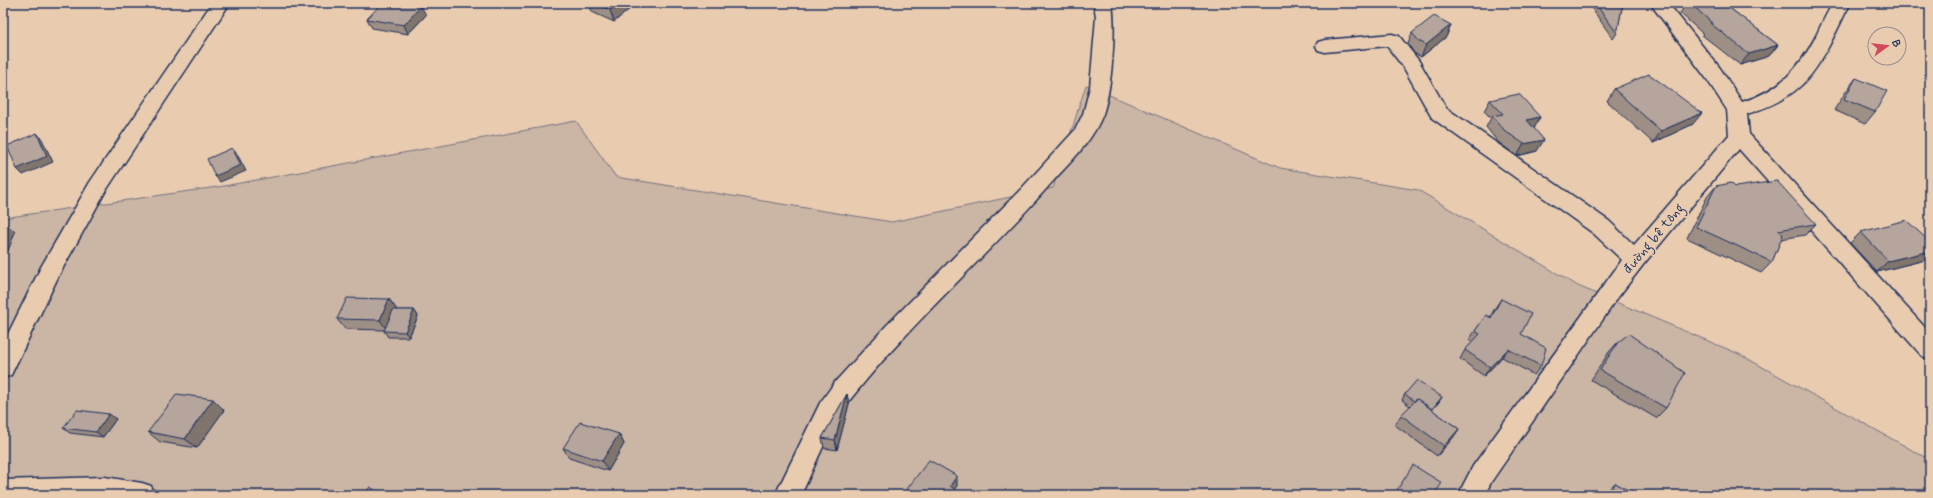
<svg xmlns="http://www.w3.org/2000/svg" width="1933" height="498" viewBox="0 0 1933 498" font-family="Mynerve,sans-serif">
  <rect width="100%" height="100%" fill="#e9ccb0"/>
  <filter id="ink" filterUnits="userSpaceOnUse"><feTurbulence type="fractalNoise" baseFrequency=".025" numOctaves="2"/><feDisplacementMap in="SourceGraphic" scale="8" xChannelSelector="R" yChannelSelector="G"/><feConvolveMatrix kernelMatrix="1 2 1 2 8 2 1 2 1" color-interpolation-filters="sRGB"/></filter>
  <g filter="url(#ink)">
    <path fill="#cbb5a4" stroke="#737281" d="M 1086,85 L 1280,168 L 1418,190 L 1578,286 L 1739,354 L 1930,460 L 1930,495 L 3,495 L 3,218 L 224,186 L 576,121 L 616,177 L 892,222 L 1053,188 Z"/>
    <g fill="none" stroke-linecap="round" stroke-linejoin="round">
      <g stroke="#1b2f5e" stroke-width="3">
        <g id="minor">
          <path d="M 212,3 L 230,3 L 105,192 L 59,275 L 11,375 L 3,378 L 3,344 L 41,267 L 90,182 Z"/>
          <path d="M 1094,3 L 1112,3 C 1116,31 1112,88 1103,114 C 1092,143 1067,165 1047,188 C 984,259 912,322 853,396 C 830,425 817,462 801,495 L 775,495 L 820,403 L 835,382 L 886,326 L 1022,188 L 1075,130 L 1083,114 L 1090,87 L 1096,17 Z"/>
          <path d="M 1650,3 L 1668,3 L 1720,68 L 1742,102 C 1779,90 1798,71 1816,36 C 1821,25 1826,14 1833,3 L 1851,3 C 1844,14 1840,25 1834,36 C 1812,81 1795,99 1747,114 L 1749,134 L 1930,333 L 1930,359 L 1922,356 L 1739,149 L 1643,265 L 1619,296 L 1491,482 L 1485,495 L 1458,495 L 1473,466 L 1622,260 L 1593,233 L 1432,118 L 1404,68 L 1387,46 L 1325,52 L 1318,50 L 1316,46 L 1318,42 L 1325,40 L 1392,34 L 1399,36 L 1419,61 L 1446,108 L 1609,221 L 1634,245 L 1729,135 L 1727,110 L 1706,78 Z"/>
          <path d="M 105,477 L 142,483 L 151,486 L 155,495 L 3,495 L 3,480 Z"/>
        </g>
      </g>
      <use href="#minor" fill="#e9ccb0" fill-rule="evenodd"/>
    </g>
    <g fill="#9d8e86" stroke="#1b2f5e">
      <path d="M 589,3 L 631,3 L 632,7 L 614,22 L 592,12 Z"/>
      <path d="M 1588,3 L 1623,3 L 1617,33 L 1613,39 Z"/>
      <path d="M 1687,3 L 1723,3 L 1778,45 L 1769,56 L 1740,65 L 1702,35 L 1703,34 L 1680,13 Z"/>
      <path d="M 426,15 L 408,34 L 372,28 L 367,19 Z"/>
      <path d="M 1451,25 L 1446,37 L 1421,57 L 1414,53 L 1408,44 L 1412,33 Z"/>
      <path d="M 1856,78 L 1875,112 L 1865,124 L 1834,110 L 1847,90 Z"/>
      <path d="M 1614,89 L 1693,124 L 1653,143 L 1607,101 Z"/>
      <path d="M 1490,100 L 1540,117 L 1534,128 L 1537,151 L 1517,156 L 1498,142 L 1486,127 L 1491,118 L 1484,111 Z"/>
      <path d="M 1716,186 L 1735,187 L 1816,224 L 1805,235 L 1781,239 L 1772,262 L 1761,273 L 1687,238 L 1707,197 Z"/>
      <path d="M 1861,232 L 1930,242 L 1930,256 L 1925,260 L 1877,272 L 1850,243 Z"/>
      <path d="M 389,299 L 397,310 L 414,310 L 418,316 L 409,337 L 388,337 L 384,331 L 384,330 L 345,329 L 337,319 Z"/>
      <path d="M 1501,299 L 1521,334 L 1541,366 L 1534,375 L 1502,357 L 1484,376 L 1460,359 L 1465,350 L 1473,342 L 1469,340 L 1486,315 L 1490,317 L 1495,308 Z"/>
      <path d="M 1618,342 L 1666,408 L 1656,418 L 1591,380 L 1609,352 Z"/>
      <path d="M 847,394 L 849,404 L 837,450 L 824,448 L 822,438 Z"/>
      <path d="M 1405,394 L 1442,397 L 1432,410 L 1459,429 L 1452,439 L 1437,456 L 1395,425 L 1401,415 L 1410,406 L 1402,400 Z"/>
      <path d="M 213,399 L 224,410 L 197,448 L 160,442 L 148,432 Z"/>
      <path d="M 109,414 L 116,419 L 103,437 L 70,433 L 63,428 Z"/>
      <path d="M 619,434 L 624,444 L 608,471 L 569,458 L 563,448 Z"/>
      <path d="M 1615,483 L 1637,495 L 1604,495 L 1606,492 Z"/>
    </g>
    <g fill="#7f746d" stroke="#1b2f5e">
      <path d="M 619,3 L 631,3 L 632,7 L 614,22 L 610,10 Z"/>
      <path d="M 421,6 L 426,15 L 408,34 L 404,25 Z"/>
      <path d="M 1451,25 L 1446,37 L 1421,57 L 1426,45 Z"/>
      <path d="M 1778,45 L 1769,56 L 1740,65 L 1749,54 Z"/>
      <path d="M 1702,113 L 1693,124 L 1653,143 L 1661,131 Z"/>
      <path d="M 1540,117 L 1534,129 L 1527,120 Z"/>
      <path d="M 37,133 L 42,139 L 53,162 L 23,175 L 17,169 Z"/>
      <path d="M 1544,140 L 1537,151 L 1517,156 L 1524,144 Z"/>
      <path d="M 232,148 L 237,154 L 246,171 L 220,182 L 215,176 Z"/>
      <path d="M 3,221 L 15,232 L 8,251 L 3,252 Z"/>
      <path d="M 1930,251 L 1930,256 L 1925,260 L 1877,272 L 1888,261 Z"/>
      <path d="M 389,299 L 397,310 L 387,330 L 380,320 Z"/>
      <path d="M 414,310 L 418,316 L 409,337 L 405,332 Z"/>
      <path d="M 1508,349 L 1502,357 L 1484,376 L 1490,367 Z"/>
      <path d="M 847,394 L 849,404 L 837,450 L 835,440 Z"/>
      <path d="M 1442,397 L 1439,402 L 1426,417 L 1430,411 Z"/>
      <path d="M 213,399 L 224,410 L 197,448 L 185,439 Z"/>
      <path d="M 109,414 L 116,419 L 103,437 L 96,432 Z"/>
      <path d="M 1459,429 L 1452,439 L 1437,456 L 1444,446 Z"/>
      <path d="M 619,434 L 624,444 L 608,471 L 602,461 Z"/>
      <path d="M 957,476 L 957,486 L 950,495 L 950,486 Z"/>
    </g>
    <g fill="#b6a59c" stroke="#1b2f5e">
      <path d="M 382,3 L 406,3 L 421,6 L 404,25 L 367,19 Z"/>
      <path d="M 594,3 L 619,3 L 610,10 Z"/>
      <path d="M 1595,3 L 1623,3 L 1617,33 Z"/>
      <path d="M 1690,3 L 1723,3 L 1778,45 L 1749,54 L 1710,23 L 1712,23 Z"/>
      <path d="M 1434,16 L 1451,25 L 1426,45 L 1419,41 L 1412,33 Z"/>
      <path d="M 1649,74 L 1702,113 L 1661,131 L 1614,89 Z"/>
      <path d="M 1856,78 L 1887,91 L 1875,112 L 1844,99 Z"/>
      <path d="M 1519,94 L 1540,117 L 1527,120 L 1544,140 L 1524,144 L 1505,131 L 1492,116 L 1503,114 L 1490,100 Z"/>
      <path d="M 37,133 L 47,156 L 17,169 L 7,146 Z"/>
      <path d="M 232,148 L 241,165 L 215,176 L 207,159 Z"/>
      <path d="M 1777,181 L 1816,224 L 1778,230 L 1783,235 L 1772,262 L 1696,227 L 1716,186 L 1731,183 L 1735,187 Z"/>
      <path d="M 1906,220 L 1930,242 L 1930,251 L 1888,261 L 1861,232 Z"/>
      <path d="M 347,298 L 389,299 L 380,320 L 337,319 Z"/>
      <path d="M 1501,299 L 1531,314 L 1521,334 L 1546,348 L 1541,366 L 1508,349 L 1490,367 L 1465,350 L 1480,334 L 1475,331 L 1486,315 L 1491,318 Z"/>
      <path d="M 393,310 L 414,310 L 405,332 L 384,331 Z"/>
      <path d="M 1629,334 L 1685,373 L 1666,408 L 1600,370 L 1618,342 Z"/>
      <path d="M 1417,380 L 1442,397 L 1432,409 L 1417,399 L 1414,401 L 1405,394 Z"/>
      <path d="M 177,394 L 213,399 L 185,439 L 148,432 Z"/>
      <path d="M 847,394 L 835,440 L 822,438 Z"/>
      <path d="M 1417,399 L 1459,429 L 1444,446 L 1401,415 Z"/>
      <path d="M 77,410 L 109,414 L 96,432 L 63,428 Z"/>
      <path d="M 580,422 L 619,434 L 602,461 L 563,448 Z"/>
      <path d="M 929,460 L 957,476 L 950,486 L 963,495 L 908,495 L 904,493 Z"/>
      <path d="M 1413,465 L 1442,483 L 1434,495 L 1394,495 Z"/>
      <path d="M 1615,483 L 1637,495 L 1610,495 Z"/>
      <path d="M 370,487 L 383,495 L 363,495 Z"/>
    </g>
  </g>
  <g text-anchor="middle" stroke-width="3.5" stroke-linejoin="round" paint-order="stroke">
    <g font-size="14" fill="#1b2f5e" stroke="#e9ccb0">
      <text transform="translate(1653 238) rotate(-50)" y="5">đường bê tông</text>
    </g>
  </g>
  <rect width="1933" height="498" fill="none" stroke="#e9ccb0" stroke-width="16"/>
  <rect x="8" y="8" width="1917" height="482" fill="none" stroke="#1b2f5e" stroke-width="1.5" filter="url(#ink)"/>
  <g transform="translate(1887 46) rotate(75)"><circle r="19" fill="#e9ccb0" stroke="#978d8f"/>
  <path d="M0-3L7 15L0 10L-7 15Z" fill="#d1495b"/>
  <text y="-6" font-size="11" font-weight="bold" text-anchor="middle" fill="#1b2f5e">B</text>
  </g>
</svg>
